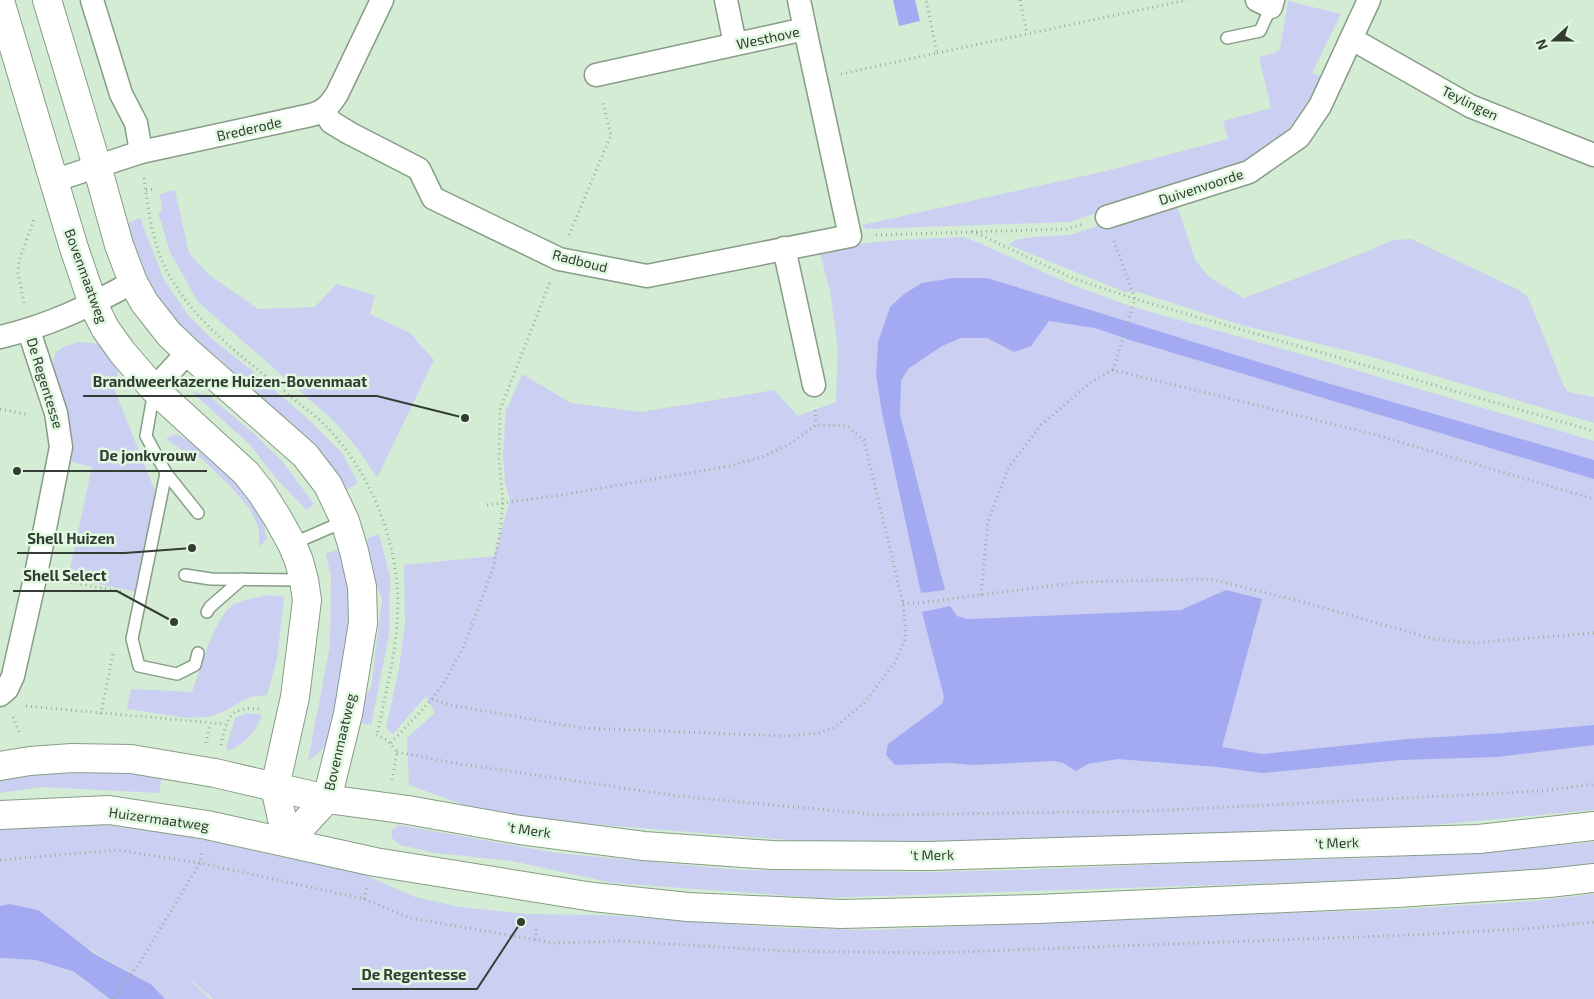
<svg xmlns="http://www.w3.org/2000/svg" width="1594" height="999" viewBox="0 0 1594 999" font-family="'Exo 2',sans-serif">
  <rect width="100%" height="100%" fill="#d4ecd3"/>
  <g fill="#cbd0f2">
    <path d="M 1288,1 L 1341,14 L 1312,73 L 1322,77 L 1302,111 L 1281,139 L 1248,164 L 1069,222 L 866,229 L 862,225 L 1106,171 L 1228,139 L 1223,121 L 1271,108 L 1259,57 L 1272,54 L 1280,49 Z"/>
    <path d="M 175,190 L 189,253 L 208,274 L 258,309 L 315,307 L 336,284 L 375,295 L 370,314 L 410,333 L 434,360 L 377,478 L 358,449 L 335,422 L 198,302 L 170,252 L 158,212 L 162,212 L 160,194 Z"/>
    <path d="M 1177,205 L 1195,260 L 1209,277 L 1244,298 L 1368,251 L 1393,240 L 1411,239 L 1517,289 L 1527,296 L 1532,307 L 1564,386 L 1568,392 L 1594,397 L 1594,423 L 1365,355 L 1241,325 L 1138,292 L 1125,292 L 1009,245 L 1015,240 L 1033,237 L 1070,235 L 1121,218 Z"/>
    <path d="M 140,218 L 164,280 L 188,315 L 211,338 L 259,376 L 310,421 L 343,454 L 358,483 L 345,491 L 323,453 L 297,434 L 188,338 L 150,287 L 138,266 L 125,224 Z"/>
    <path d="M 963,237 L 977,242 L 1070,284 L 1130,306 L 1325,361 L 1594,441 L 1594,810 L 1379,830 L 1215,839 L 1025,838 L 928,843 L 851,845 L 589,824 L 478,810 L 409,785 L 407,738 L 435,713 L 426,696 L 393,734 L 386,728 L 399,669 L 405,623 L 404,565 L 494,556 L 510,500 L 505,483 L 503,455 L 506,411 L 522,374 L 571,403 L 641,412 L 774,390 L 798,416 L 836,402 L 838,349 L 830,291 L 820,253 L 865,243 L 900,240 Z"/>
    <path d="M 79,342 L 102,344 L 118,363 L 117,381 L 115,391 L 155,491 L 137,592 L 68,578 L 92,467 L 72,462 L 71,433 L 67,406 L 52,366 L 56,352 L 64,347 Z"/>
    <path d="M 192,392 L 208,395 L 252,432 L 282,461 L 314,504 L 306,510 L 275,477 L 249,444 Z"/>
    <path d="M 175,434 L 201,446 L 257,499 L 267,539 L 259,547 L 259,529 L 250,509 L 230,486 L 202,459 L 182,450 L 166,439 Z"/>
    <path d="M 379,534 L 390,576 L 389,635 L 371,725 L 357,722 L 359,707 L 371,688 L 382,599 L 371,572 L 367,539 Z"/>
    <path d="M 339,549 L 350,577 L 349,639 L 330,743 L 308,761 L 330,645 L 331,576 L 326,554 Z"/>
    <path d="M 271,595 L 284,597 L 277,659 L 267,695 L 250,697 L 222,712 L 208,717 L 189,718 L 127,709 L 131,689 L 192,692 C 200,670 214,618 233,605 C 243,599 260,597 271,595 Z"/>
    <path d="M 247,713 L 262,715 C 257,731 244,744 229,751 L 226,748 L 235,718 Z"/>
    <path d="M 63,766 L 162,775 L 159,793 L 41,787 L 0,793 L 0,776 Z"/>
    <path d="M 96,824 L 186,836 L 363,874 L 415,897 L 460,907 L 527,914 L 603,915 L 786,928 L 874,930 L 1208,915 L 1386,910 L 1534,901 L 1594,894 L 1594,999 L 213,999 L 182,972 L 210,999 L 165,999 L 152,985 L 9,904 L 0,906 L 0,827 Z"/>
    <path d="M 399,825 L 557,853 L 741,870 L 924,872 L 1017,870 L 1194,863 L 1370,858 L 1481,852 L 1594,842 L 1594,866 L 1492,876 L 819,898 L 613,883 L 512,861 L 436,853 L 400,845 L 392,838 L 392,830 Z"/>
    <path d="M 0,958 L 36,960 L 74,973 L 110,999 L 0,999 Z"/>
  </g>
  <g fill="#a3aaf2">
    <path d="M 893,0 L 915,0 L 920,21 L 899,26 Z"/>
    <path d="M 953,278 L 987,278 L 1320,381 L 1594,460 L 1594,479 L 1130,340 L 1095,328 L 1049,321 L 1031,346 L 1014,352 L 987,338 L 961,338 L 942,346 L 908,369 L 901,381 L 900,414 L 945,590 L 921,593 L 882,413 L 876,375 L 878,342 L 890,307 L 904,294 L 922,283 Z"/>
    <path d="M 1226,590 L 1262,599 L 1222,747 L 1263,754 L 1408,739 L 1503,733 L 1594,725 L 1594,745 L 1497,757 L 1401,760 L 1263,773 L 1217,767 L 1118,759 L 1088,764 L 1076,771 L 1063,763 L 1054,761 L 972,765 L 950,763 L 895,765 L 886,755 L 888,744 L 942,704 L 944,697 L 922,612 L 950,606 L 957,616 L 968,619 L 1181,610 Z"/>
    <path d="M 9,904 L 38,910 L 93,953 L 152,985 L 165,999 L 110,999 L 74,972 L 36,960 L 0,958 L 0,906 Z"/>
  </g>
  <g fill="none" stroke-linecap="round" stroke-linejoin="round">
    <g stroke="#879d86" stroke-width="14">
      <g id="lane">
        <path d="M 1227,38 L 1260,31 L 1271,7"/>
        <path d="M 154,391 L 146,436 L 166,473 L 132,639 L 139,666 L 177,674 L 195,665 L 198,653"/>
        <path d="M 166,473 L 198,513"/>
        <path d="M 292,544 L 345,521"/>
        <path d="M 185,575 L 211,579 L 304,580"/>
        <path d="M 207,612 L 210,607 L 242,579"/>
      </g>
    </g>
    <g stroke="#879d86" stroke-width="25">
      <g id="street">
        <path d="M 92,0 L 121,94 L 136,123 L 141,152"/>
        <path d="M 726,0 L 735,44"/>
        <path d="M 799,0 L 805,29"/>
        <path d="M 1257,0 L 1271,7 L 1273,0"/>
        <path d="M 1352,39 L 1470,106 L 1594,155"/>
        <path d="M 324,111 L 331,122 L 349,133 L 419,169 L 433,198 L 559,259 L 647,276 L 850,236 L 805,29 L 596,75"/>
        <path d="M 53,181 L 141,152 L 311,115 C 324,112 330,105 337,94 L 382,0"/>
        <path d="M 1107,217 L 1249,172 L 1299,137 L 1320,106 L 1369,0"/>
        <path d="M 784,248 L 814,385"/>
        <path d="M 0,337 C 48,326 90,306 133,282"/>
        <path d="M 154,389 L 188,352"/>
        <path d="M 0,695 L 7,689 L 13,676 L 36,574 L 61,447 L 56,413 L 29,331"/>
      </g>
    </g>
    <g stroke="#879d86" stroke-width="30">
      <g id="secondary">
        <path d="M 47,0 L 97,166 L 119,245 L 133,282 L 144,302 L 169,334 L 188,352 L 305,455 L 328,485 L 345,521 L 354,551 L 362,587 L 363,623 L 348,714 L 327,799 L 287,842"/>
        <path d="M 0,1 L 74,248 L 93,304 L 105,328 L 122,352 L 154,389 L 246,473 L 261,492 L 277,517 L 292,544 L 299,561 L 304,580 L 307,600 L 295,697 L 275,787 L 287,842"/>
        <path d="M 0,766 L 30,761 L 72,758 L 131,759 L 215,773 L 327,799 L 408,810 L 520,830 L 644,846 L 772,855 L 928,856 L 1479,839 L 1594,826"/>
        <path d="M 0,815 L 109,810 L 207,825 L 375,862 L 593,897 L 688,907 L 841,914 L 1038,909 L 1397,893 L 1549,883 L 1594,878"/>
      </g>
    </g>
    <g stroke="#9bae9a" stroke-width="3" stroke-dasharray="1 4" stroke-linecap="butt">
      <path d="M 1020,0 L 1027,34"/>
      <path d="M 937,53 L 1187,0"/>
      <path d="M 841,74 L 937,53 L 926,0"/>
      <path d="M 144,178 C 148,209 152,241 166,269 C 194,325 249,361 295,400 C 304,408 315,415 324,424 C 364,465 388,518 396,574 C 403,628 388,682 377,735"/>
      <path d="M 146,190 L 154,189"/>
      <path d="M 972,231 L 1070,277 L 1135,299 L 1594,431"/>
      <path d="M 569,235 L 611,135 L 602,100"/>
      <path d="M 876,235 L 1066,229 L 1084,224"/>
      <path d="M 24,303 L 18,273 L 19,260 L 34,220"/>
      <path d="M 1113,370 L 1135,299 L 1114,241"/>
      <path d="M 0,409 L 29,415"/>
      <path d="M 815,410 L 816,425"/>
      <path d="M 61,580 L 121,592"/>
      <path d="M 981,595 L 988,521 L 1009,467 L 1041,425 L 1091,382 L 1113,370 L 1369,433 L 1594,499"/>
      <path d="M 903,603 L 919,603 L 1079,582 L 1211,579 L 1303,602 L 1433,639 L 1473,643 L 1594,633"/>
      <path d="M 432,699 L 450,705 L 582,728 L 785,736 L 819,733 L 834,728 L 865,702 L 895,662 L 906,637 L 903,603 L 864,440 L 847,426 L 816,425 L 791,443 L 765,456 L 730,466 L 555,496 L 486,505"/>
      <path d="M 26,706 L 225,724"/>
      <path d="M 101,714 L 113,653"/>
      <path d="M 13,717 L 20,734"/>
      <path d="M 376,735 L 387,740 L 397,752 L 392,780"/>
      <path d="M 206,743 L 210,724"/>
      <path d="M 391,743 L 432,699 L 445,681 L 463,648 L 493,569 L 500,532 L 503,502 L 499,459 L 500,410 L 550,282"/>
      <path d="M 221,745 C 227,716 230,706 263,709"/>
      <path d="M 397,752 L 454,763 L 678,796 L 879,815 L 1149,811 L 1542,791 L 1594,784"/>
      <path d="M 0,860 L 117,850 L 200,863 L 364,899 L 410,918 L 554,943 L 621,941 L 785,951 L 932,953 L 1411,935 L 1535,928 L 1594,922"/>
      <path d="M 364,899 L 367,888"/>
      <path d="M 535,940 L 537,925"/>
      <path d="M 113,999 L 140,962 L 200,863 L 202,852"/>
    </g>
    <use href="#lane" stroke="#fff" stroke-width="11"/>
    <use href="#street" stroke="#fff" stroke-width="22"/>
    <use href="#secondary" stroke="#fff" stroke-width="28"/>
  </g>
  <g text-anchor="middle" stroke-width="5" stroke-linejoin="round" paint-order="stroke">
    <g font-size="14" fill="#333d33" stroke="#e1f9e0">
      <text transform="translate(768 38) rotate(-12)" y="5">Westhove</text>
      <text transform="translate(1470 103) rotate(26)" y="5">Teylingen</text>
      <text transform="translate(249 129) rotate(-13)" y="5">Brederode</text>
      <text transform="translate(1201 187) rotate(-18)" y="5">Duivenvoorde</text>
      <text transform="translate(580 261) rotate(14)" y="5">Radboud</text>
      <text transform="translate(86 276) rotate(70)" y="5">Bovenmaatweg</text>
      <text transform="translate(45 383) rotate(73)" y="5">De Regentesse</text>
      <text transform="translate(340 742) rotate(-77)" y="5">Bovenmaatweg</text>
      <text transform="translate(159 819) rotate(8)" y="5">Huizermaatweg</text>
      <text transform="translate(529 830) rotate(8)" y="5">'t Merk</text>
      <text transform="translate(1337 843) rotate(-2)" y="5">'t Merk</text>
      <text transform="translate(932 855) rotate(-1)" y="5">'t Merk</text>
    </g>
  </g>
  <path fill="none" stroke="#333d33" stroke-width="2" d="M465 418L377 396H83M17 471L89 471H207M192 548L125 553H17M174 622L117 591H13M521 922L477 989H352"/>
  <g fill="#333d33" stroke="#e1f9e0" stroke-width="2">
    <circle cx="465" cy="418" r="5"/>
    <circle cx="17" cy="471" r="5"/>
    <circle cx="192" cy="548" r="5"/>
    <circle cx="174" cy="622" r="5"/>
    <circle cx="521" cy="922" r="5"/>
  </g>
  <g font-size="15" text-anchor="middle" font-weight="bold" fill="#333d33" stroke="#e1f9e0" stroke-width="5" stroke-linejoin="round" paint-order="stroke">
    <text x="230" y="387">Brandweerkazerne Huizen-Bovenmaat</text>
    <text x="148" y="461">De jonkvrouw</text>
    <text x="71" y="544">Shell Huizen</text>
    <text x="65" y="581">Shell Select</text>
    <text x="414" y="980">De Regentesse</text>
  </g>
  <g transform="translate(1554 40) rotate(249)" stroke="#e1f9e0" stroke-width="4" paint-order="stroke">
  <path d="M0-4L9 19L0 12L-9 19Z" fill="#333d33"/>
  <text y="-8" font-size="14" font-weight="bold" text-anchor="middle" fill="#333d33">N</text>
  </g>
</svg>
